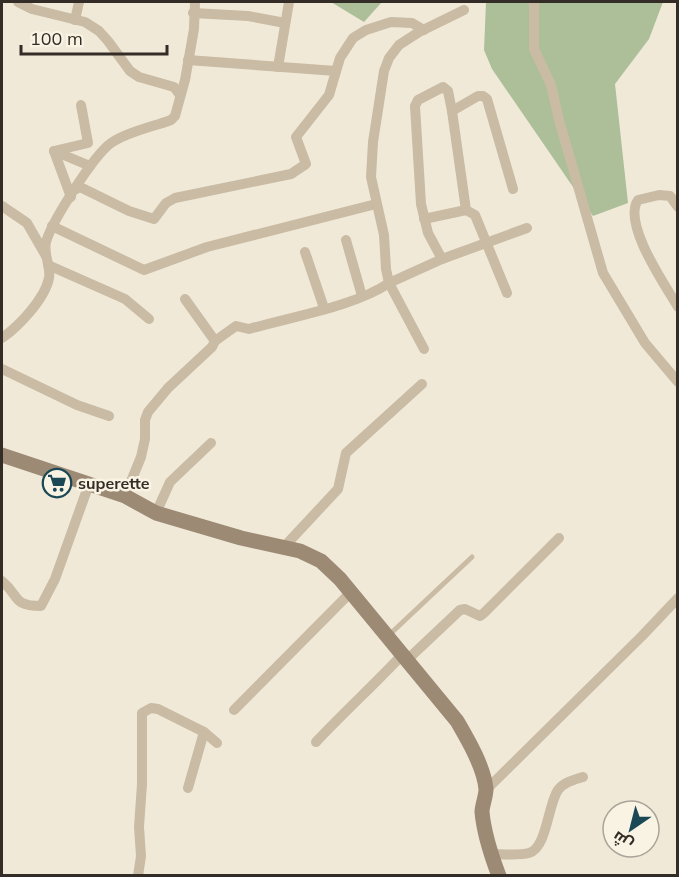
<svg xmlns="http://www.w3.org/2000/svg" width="679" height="877" viewBox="0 0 679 877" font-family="Mulish,Cairo,sans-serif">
  <rect width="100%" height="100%" fill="#f1e9d8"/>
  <g fill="#acbf98">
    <path d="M 331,2 L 382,2 L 364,22 Z"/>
    <path d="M 486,2 L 663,2 L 649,39 L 615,84 L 628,203 L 593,216 L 492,69 L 484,50 Z"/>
  </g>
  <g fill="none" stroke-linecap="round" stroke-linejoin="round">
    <path stroke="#c9bba4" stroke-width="5" d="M 388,636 L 472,557"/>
    <g stroke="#c9bba4" stroke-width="10">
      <path d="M 18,2 L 32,9 L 85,22 L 99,31 L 108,41 L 130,71 L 139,77 L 174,87 L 180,95"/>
      <path d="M 534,2 L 534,49 L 551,85 L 559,120 L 603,273 L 645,343 L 678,382"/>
      <path d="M 193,13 L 248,16 L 285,23"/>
      <path d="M 75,20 L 79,2"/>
      <path d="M 188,60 L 336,71"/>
      <path d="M 278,67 L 289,2"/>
      <path d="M 452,111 L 478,96 L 483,96 L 487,99 L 513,189"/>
      <path d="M 54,151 L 88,143 L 81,105"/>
      <path d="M 76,189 L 80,187 L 129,211 L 154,219 L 166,203 L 175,198 L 291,174 L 306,164 L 296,137 L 329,95 L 340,58 L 353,38 L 366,30 L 391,22 L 412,23 L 424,30"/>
      <path d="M 71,197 L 54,151 L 90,166"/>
      <path d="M 2,206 L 27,223 L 46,256"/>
      <path d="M 678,207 L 670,196 L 659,195 L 638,200 C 622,223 665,285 678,307"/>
      <path d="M 424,219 L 466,210"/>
      <path d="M 52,226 L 144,270 L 207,247 L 376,204"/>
      <path d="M 346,240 L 362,296"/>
      <path d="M 305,252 L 324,308"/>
      <path d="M 442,259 L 428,233 L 421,204 L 415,106 L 418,100 L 443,87 L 448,91 L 452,111 L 466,210 L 475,215 L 507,293"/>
      <path d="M 48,265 L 125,299 L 149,319"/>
      <path d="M 185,299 L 215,341"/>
      <path d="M 2,338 C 18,327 45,299 49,278 C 51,266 43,254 46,242 C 52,221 94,155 111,143 C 127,132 152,127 171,120 L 175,116 L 185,80 L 194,29 L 195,2"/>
      <path d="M 424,349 L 389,283 L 442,259 L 527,228"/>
      <path d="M 2,369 L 77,405 L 109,416"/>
      <path d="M 125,496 L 141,457 L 145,439 L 145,420 L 148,412 L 168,388 L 212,347 L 215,341 L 236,326 L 249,329 C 290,317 356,306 389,283 L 386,269 L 384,235 L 371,177 L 373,142 L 384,71 L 389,58 L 399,45 L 419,32 L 464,10"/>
      <path d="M 156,513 L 170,482 L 211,443"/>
      <path d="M 283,548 L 338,489 L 346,453 L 422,384"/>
      <path d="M 2,581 C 20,596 12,606 41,606 L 55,579 L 89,484"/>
      <path d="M 407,660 L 460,610 L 465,609 L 480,616 L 484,613 L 559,538"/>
      <path d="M 234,710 L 351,592"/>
      <path d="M 316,742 C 344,712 374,685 402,655"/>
      <path d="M 188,788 L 204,732"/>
      <path d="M 486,790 L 642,636 L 678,598"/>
      <path d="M 491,854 C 502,854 518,856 529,853 C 547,848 548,804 558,790 C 564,782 574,780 583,777"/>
      <path d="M 138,876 L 141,856 L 139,827 L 142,784 L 142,713 L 151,708 L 158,709 L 204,732 L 217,743"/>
    </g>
    <path stroke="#9c8a75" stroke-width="15" d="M 2,455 L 125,496 L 156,513 L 241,538 L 300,551 L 321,561 L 340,579 L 457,721 C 468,740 484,767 486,789 C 486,797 482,805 482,812 C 484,834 491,855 499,876"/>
  </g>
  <defs>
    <g id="supermarket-ring" transform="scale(1.5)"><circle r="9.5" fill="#f9f3e4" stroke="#1b4855" stroke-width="1.5"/><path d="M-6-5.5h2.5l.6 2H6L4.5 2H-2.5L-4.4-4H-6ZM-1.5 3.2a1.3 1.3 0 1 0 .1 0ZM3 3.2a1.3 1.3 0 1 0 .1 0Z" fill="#1b4855"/></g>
  </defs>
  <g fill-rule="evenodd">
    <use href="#supermarket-ring" x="57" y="483"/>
  </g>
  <g text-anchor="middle" stroke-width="5" stroke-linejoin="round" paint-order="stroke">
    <g font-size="16" font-weight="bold" fill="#342c26" stroke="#f9f3e4" text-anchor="start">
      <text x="78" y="489">superette</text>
    </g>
  </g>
  <rect width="679" height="877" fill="none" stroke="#342c26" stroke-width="6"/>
  <g transform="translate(631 829) rotate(215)"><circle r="28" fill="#f9f3e4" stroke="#aaa398" stroke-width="1.5"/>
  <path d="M0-4.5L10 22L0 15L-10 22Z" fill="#1b4855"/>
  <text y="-9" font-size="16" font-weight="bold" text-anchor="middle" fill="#342c26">ش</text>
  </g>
  <path d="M21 45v9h146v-9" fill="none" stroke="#342c26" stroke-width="3"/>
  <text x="30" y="45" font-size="18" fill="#342c26" stroke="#f9f3e4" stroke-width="4.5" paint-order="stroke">100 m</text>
</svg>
